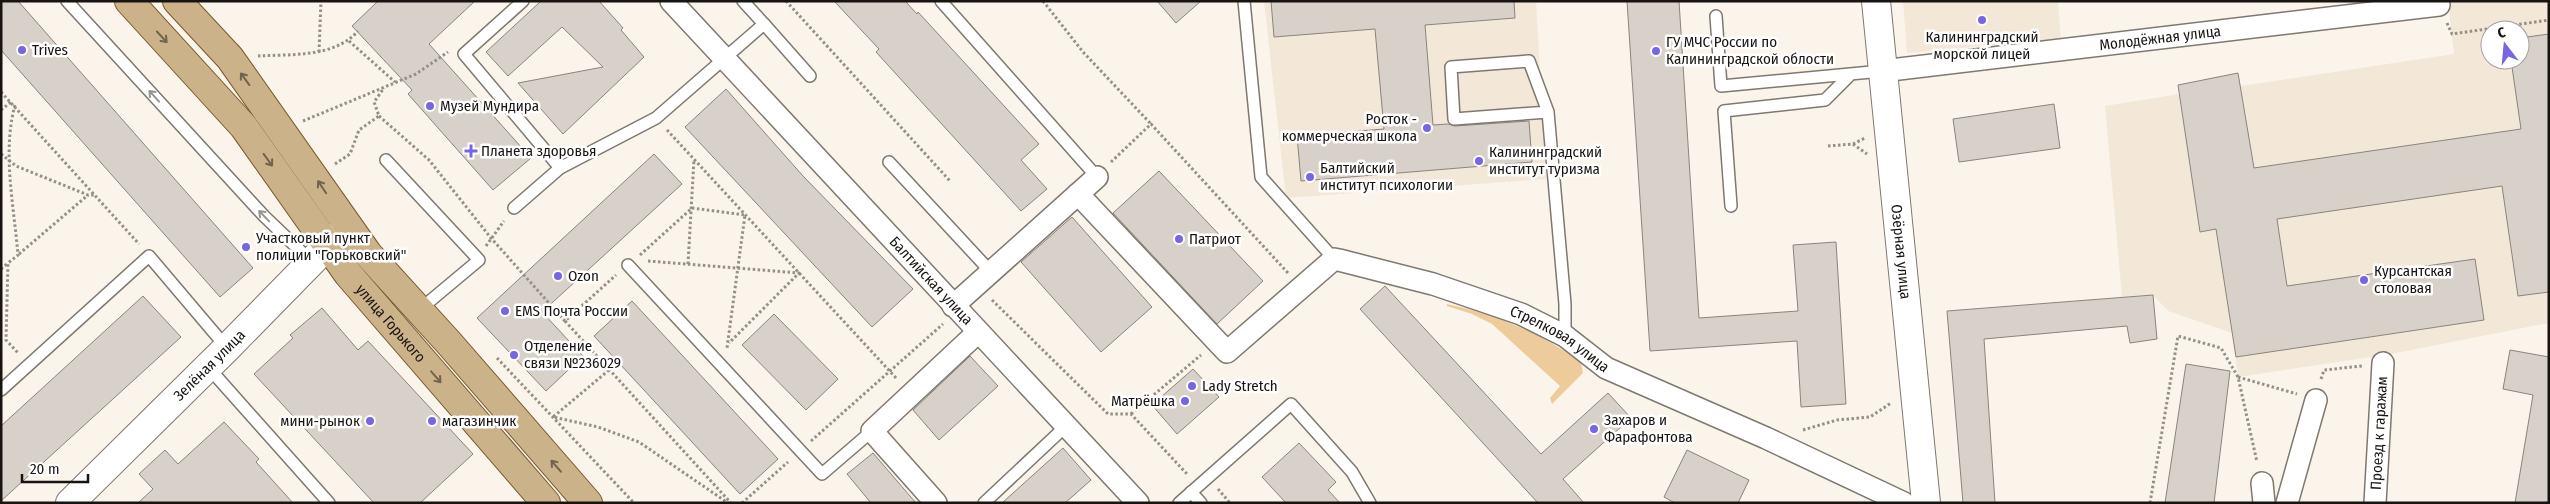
<svg xmlns="http://www.w3.org/2000/svg" width="2550" height="504" viewBox="0 0 2550 504" font-family="'Fira Sans Condensed',sans-serif">
  <rect width="100%" height="100%" fill="#faf4ea"/>
  <g fill="#f3e8d8" fill-rule="evenodd">
    <path d="M 1264,1 L 1536,1 L 1546,179 L 1286,198 Z"/>
    <path d="M 1903,1 L 2058,1 L 2061,39 L 1907,53 Z"/>
    <path d="M 2448,1 L 2549,1 L 2549,323 L 2391,354 L 2238,377 L 2232,333 L 2168,311 L 2153,295 L 2122,297 L 2105,106 L 2179,94 L 2178,85 L 2238,73 L 2241,86 L 2454,54 ZM 2490,30 L 2520,30 L 2520,60 L 2490,60 Z"/>
  </g>
  <path fill="#eecb9a" d="M 1447,304 C 1498,315 1538,332 1581,362 L 1583,373 L 1552,404 L 1550,398 L 1560,386 L 1492,324 L 1472,314 L 1447,306 Z"/>
  <g fill="#d8d1c9" stroke="#8a847c">
    <path d="M 1,1 L 18,1 L 253,268 L 220,297 L 1,50 Z"/>
    <path d="M 378,1 L 475,1 L 429,44 L 531,158 L 493,190 L 408,94 L 412,90 L 352,26 Z"/>
    <path d="M 541,1 L 599,1 L 623,28 L 621,30 L 644,57 L 563,134 L 518,83 L 603,67 L 562,27 L 508,76 L 486,52 Z"/>
    <path d="M 834,1 L 905,1 L 917,14 L 918,12 L 1039,144 L 1021,160 L 1047,189 L 1021,211 L 876,52 L 879,49 Z"/>
    <path d="M 1157,1 L 1201,1 L 1176,23 Z"/>
    <path d="M 1271,1 L 1514,1 L 1515,18 L 1425,25 L 1433,125 L 1448,124 L 1455,126 L 1529,121 L 1532,162 L 1301,181 L 1297,136 L 1384,129 L 1375,29 L 1274,37 Z"/>
    <path d="M 1627,1 L 1679,1 L 1699,318 L 1798,311 L 1793,245 L 1836,242 L 1846,404 L 1801,407 L 1797,341 L 1650,351 Z"/>
    <path d="M 2549,34 L 2549,292 L 2518,296 L 2502,186 L 2277,219 L 2287,286 L 2475,259 L 2484,320 L 2236,357 L 2216,229 L 2200,232 L 2178,85 L 2238,73 L 2254,168 L 2521,129 L 2511,60 L 2520,60 L 2520,38 Z"/>
    <path d="M 726,89 L 803,176 L 913,289 L 872,327 L 685,127 Z"/>
    <path d="M 2054,104 L 2060,148 L 1959,162 L 1953,119 Z"/>
    <path d="M 654,154 L 682,184 L 542,312 L 583,356 L 546,391 L 477,318 Z"/>
    <path d="M 1159,171 L 1263,281 L 1217,324 L 1113,213 Z"/>
    <path d="M 1072,217 L 1152,307 L 1101,352 L 1021,262 Z"/>
    <path d="M 1385,286 L 1541,454 L 1608,393 L 1631,418 L 1563,479 L 1584,503 L 1538,503 L 1360,309 Z"/>
    <path d="M 2153,295 L 2157,339 L 2130,343 L 2127,326 L 1984,339 L 1995,503 L 1963,503 L 1947,311 Z"/>
    <path d="M 143,296 L 181,337 L 1,501 L 1,426 Z"/>
    <path d="M 632,301 L 778,459 L 740,494 L 594,336 Z"/>
    <path d="M 322,308 L 358,350 L 368,341 L 473,454 L 420,503 L 374,503 L 254,374 L 293,338 L 290,335 Z"/>
    <path d="M 774,314 L 838,379 L 806,410 L 742,345 Z"/>
    <path d="M 2510,350 L 2549,357 L 2549,503 L 2515,503 L 2533,395 L 2503,389 Z"/>
    <path d="M 970,356 L 998,386 L 939,440 L 913,410 Z"/>
    <path d="M 2186,364 L 2230,371 L 2214,503 L 2165,503 Z"/>
    <path d="M 1193,369 L 1219,397 L 1177,434 L 1152,405 Z"/>
    <path d="M 224,422 L 259,459 L 256,462 L 293,503 L 138,503 L 153,489 L 139,474 L 165,450 L 178,464 Z"/>
    <path d="M 1299,443 L 1336,482 L 1328,490 L 1340,503 L 1286,503 L 1262,477 Z"/>
    <path d="M 1063,448 L 1091,480 L 1065,503 L 1002,503 Z"/>
    <path d="M 1687,450 L 1749,480 L 1738,503 L 1675,503 L 1664,497 Z"/>
    <path d="M 873,453 L 916,503 L 871,503 L 847,474 Z"/>
  </g>
  <g fill="none" stroke-linecap="round" stroke-linejoin="round">
    <g stroke="#7e7870" stroke-width="14">
      <g id="lane">
        <path d="M 67,1 L 264,216 L 312,262"/>
        <path d="M 523,1 L 464,54 L 560,168"/>
        <path d="M 743,1 L 764,24"/>
        <path d="M 941,1 L 1097,177"/>
        <path d="M 1244,1 L 1261,177 L 1334,259"/>
        <path d="M 1716,16 L 1721,86 L 1882,71"/>
        <path d="M 1548,112 L 1454,119 L 1451,67 L 1529,61 L 1548,112 L 1565,304 L 1565,336"/>
        <path d="M 386,160 L 479,260 L 418,311"/>
        <path d="M 889,162 L 991,272"/>
        <path d="M 1731,206 L 1724,111 L 1825,100 L 1849,76"/>
        <path d="M 514,208 L 560,168 L 656,118 L 764,24 L 810,76"/>
        <path d="M 628,265 L 822,474 L 872,431"/>
        <path d="M 208,367 L 329,503"/>
        <path d="M 1,390 L 149,256 L 227,348"/>
        <path d="M 1191,492 L 1201,503"/>
        <path d="M 984,503 L 1066,426"/>
        <path d="M 1179,503 L 1291,404 L 1352,472 L 1370,503"/>
      </g>
    </g>
    <g stroke="#7e7870" stroke-width="24">
      <g id="street">
        <path id="s1" d="M 671,1 L 1138,503"/>
        <path id="s2" d="M 1882,71 L 2439,5"/>
        <path id="s3" d="M 1078,194 L 1227,352 L 1334,259 L 1339,260 L 1433,284 L 1521,314 L 1565,336 L 1606,368 L 1766,438 L 1904,503"/>
        <path d="M 953,306 L 1097,177"/>
        <path d="M 2262,483 L 2264,503"/>
        <path d="M 936,503 L 872,431 L 978,332"/>
        <path d="M 2287,503 L 2316,400"/>
        <path id="s4" d="M 2375,503 L 2383,363"/>
      </g>
    </g>
    <g stroke="#7e7870" stroke-width="30">
      <g id="secondary">
        <path id="s5" d="M 1876,1 L 1926,503"/>
        <path id="s6" d="M 70,503 L 227,348 L 328,245 L 346,230"/>
      </g>
    </g>
    <g stroke="#77592c" stroke-width="30">
      <g id="primary">
        <path id="s7" d="M 129,1 L 244,127 L 348,274 L 546,503"/>
        <path d="M 177,1 L 230,58 L 368,254 L 449,343 L 588,503"/>
      </g>
    </g>
    <g stroke="#948f88" stroke-width="3" stroke-dasharray="2.5 2.5" stroke-linecap="butt">
      <path d="M 786,1 L 950,181"/>
      <path d="M 1043,1 L 1083,52 L 1151,124"/>
      <path d="M 2447,23 L 2452,34 L 2549,20"/>
      <path d="M 349,41 L 395,82"/>
      <path d="M 319,52 L 321,1"/>
      <path d="M 258,56 C 291,54 334,58 358,31"/>
      <path d="M 1,92 L 139,244"/>
      <path d="M 15,105 C 2,152 14,206 18,255 L 8,263 L 6,340 L 19,354"/>
      <path d="M 1,110 L 11,102"/>
      <path d="M 379,116 L 429,160 L 491,238 L 565,321 L 616,275"/>
      <path d="M 303,121 L 416,74 L 448,52"/>
      <path d="M 667,130 L 897,379"/>
      <path d="M 1853,144 L 1867,154"/>
      <path d="M 1828,146 L 1853,144 L 1865,138"/>
      <path d="M 1,154 L 16,166 L 88,195 L 95,195"/>
      <path d="M 1111,162 L 1151,124 L 1288,273"/>
      <path d="M 335,164 L 350,154 L 359,130 L 379,116 L 374,102 L 384,88"/>
      <path d="M 486,246 L 504,221"/>
      <path d="M 19,254 L 88,195"/>
      <path d="M 640,255 L 692,208 L 745,215 L 727,348"/>
      <path d="M 648,261 L 799,273 L 729,343"/>
      <path d="M 688,264 L 694,159"/>
      <path d="M 1,269 L 8,263"/>
      <path d="M 992,300 L 1108,414 L 1131,414 L 1187,474"/>
      <path d="M 565,321 L 731,503"/>
      <path d="M 497,358 L 634,503"/>
      <path d="M 609,370 L 553,417 L 598,427 L 639,442 L 728,503"/>
      <path d="M 2238,377 L 2297,394"/>
      <path d="M 2321,379 L 2324,370 L 2362,366"/>
      <path d="M 1131,414 L 1201,355"/>
      <path d="M 1803,430 L 1837,420 L 1870,417 L 1891,403"/>
      <path d="M 811,441 L 943,324"/>
      <path d="M 1218,489 L 1230,503"/>
      <path d="M 742,503 L 788,462"/>
      <path d="M 2150,503 L 2178,336 L 2221,348 L 2238,377 L 2257,462"/>
    </g>
    <use href="#lane" stroke="#fff" stroke-width="11"/>
    <use href="#street" stroke="#fff" stroke-width="21"/>
    <use href="#secondary" stroke="#fff" stroke-width="28"/>
    <use href="#primary" stroke="#ccb289" stroke-width="28"/>
  </g>
  <defs><path id="oneway-shaft" d="M-6 0H5M1.5-3L5.5 0L1.5 3" fill="none" stroke-width="1.6" stroke-linecap="round" stroke-linejoin="round" transform="scale(1.25)"/></defs>
  <g stroke="#72634d">
    <use href="#oneway-shaft" transform="translate(162 37) rotate(47)"/>
    <use href="#oneway-shaft" transform="translate(245 79) rotate(-126)"/>
    <use href="#oneway-shaft" transform="translate(268 160) rotate(54)"/>
    <use href="#oneway-shaft" transform="translate(322 187) rotate(-124)"/>
    <use href="#oneway-shaft" transform="translate(436 377) rotate(49)"/>
    <use href="#oneway-shaft" transform="translate(556 466) rotate(-131)"/>
  </g>
  <g stroke="#979594">
    <use href="#oneway-shaft" transform="translate(154 96) rotate(-132)"/>
    <use href="#oneway-shaft" transform="translate(264 216) rotate(-134)"/>
  </g>
  <g fill="#7766e1" stroke="#fff" stroke-width="2">
    <circle cx="1982" cy="20" r="5"/>
    <circle cx="22" cy="50" r="5"/>
    <circle cx="1656" cy="51" r="5"/>
    <circle cx="430" cy="106" r="5"/>
    <circle cx="1427" cy="128" r="5"/>
    <path d="M468.5 143.5h5v5h5v5h-5v5h-5v-5h-5v-5h5z"/>
    <circle cx="1479" cy="161" r="5"/>
    <circle cx="1310" cy="177" r="5"/>
    <circle cx="1179" cy="239" r="5"/>
    <circle cx="246" cy="247" r="5"/>
    <circle cx="558" cy="276" r="5"/>
    <circle cx="2364" cy="280" r="5"/>
    <circle cx="505" cy="311" r="5"/>
    <circle cx="514" cy="355" r="5"/>
    <circle cx="1192" cy="386" r="5"/>
    <circle cx="1185" cy="401" r="5"/>
    <circle cx="370" cy="421" r="5"/>
    <circle cx="432" cy="421" r="5"/>
    <circle cx="1594" cy="429" r="5"/>
  </g>
  <g text-anchor="middle" stroke-width="5" stroke-linejoin="round" paint-order="stroke">
    <g font-size="15" fill="#171411" stroke="#fff" text-anchor="start">
      <text x="1982" y="42" text-anchor="middle">Калининградский<tspan x="1982" dy="17">морской лицей</tspan></text>
      <text x="1666" y="47">ГУ МЧС России по<tspan x="1666" dy="17">Калининградской облости</tspan></text>
      <text x="32" y="55">Trives</text>
      <text x="440" y="111">Музей Мундира</text>
      <text x="1417" y="124" text-anchor="end">Росток -<tspan x="1417" dy="17">коммерческая школа</tspan></text>
      <text x="481" y="156">Планета здоровья</text>
      <text x="1489" y="157">Калининградский<tspan x="1489" dy="17">институт туризма</tspan></text>
      <text x="1320" y="173">Балтийский<tspan x="1320" dy="17">институт психологии</tspan></text>
      <text x="256" y="243">Участковый пункт<tspan x="256" dy="17">полиции "Горьковский"</tspan></text>
      <text x="1189" y="244">Патриот</text>
      <text x="2374" y="276">Курсантская<tspan x="2374" dy="17">столовая</tspan></text>
      <text x="568" y="281">Ozon</text>
      <text x="515" y="316">EMS Почта России</text>
      <text x="524" y="351">Отделение<tspan x="524" dy="17">связи №236029</tspan></text>
      <text x="1202" y="391">Lady Stretch</text>
      <text x="1175" y="406" text-anchor="end">Матрёшка</text>
      <text x="1604" y="425">Захаров и<tspan x="1604" dy="17">Фарафонтова</tspan></text>
      <text x="360" y="426" text-anchor="end">мини-рынок</text>
      <text x="442" y="426">магазинчик</text>
    </g>
    <g font-size="15" fill="#171411" stroke="#fff">
      <text dy="5" stroke="none"><textPath href="#s2" startOffset="280">Молодёжная улица</textPath></text>
      <text dy="5" stroke="none"><textPath href="#s5" startOffset="252">Озёрная улица</textPath></text>
      <text dy="5" stroke="none"><textPath href="#s1" startOffset="382">Балтийская улица</textPath></text>
      <text dy="5" stroke="none"><textPath href="#s7" startOffset="416">улица Горького</textPath></text>
      <text dy="5" stroke="none"><textPath href="#s3" startOffset="600">Стрелковая улица</textPath></text>
      <text dy="5" stroke="none"><textPath href="#s6" startOffset="196">Зелёная улица</textPath></text>
      <text dy="5" stroke="none"><textPath href="#s4" startOffset="70">Проезд к гаражам</textPath></text>
    </g>
  </g>
  <rect width="2550" height="504" fill="none" stroke="#171411" stroke-width="5"/>
  <g transform="translate(2505 45) rotate(344)"><circle r="24" fill="#ffffff" stroke="#a2a1a0"/>
  <path d="M0-4L9 19L0 12L-9 19Z" fill="#7766e1"/>
  <text y="-8" font-size="14" font-weight="bold" text-anchor="middle" fill="#171411">С</text>
  </g>
  <path d="M22 474v8h66v-8" fill="none" stroke="#171411" stroke-width="2.5"/>
  <text x="30" y="474" font-size="15" fill="#171411" stroke="#ffffff" stroke-width="4" paint-order="stroke">20 m</text>
</svg>
